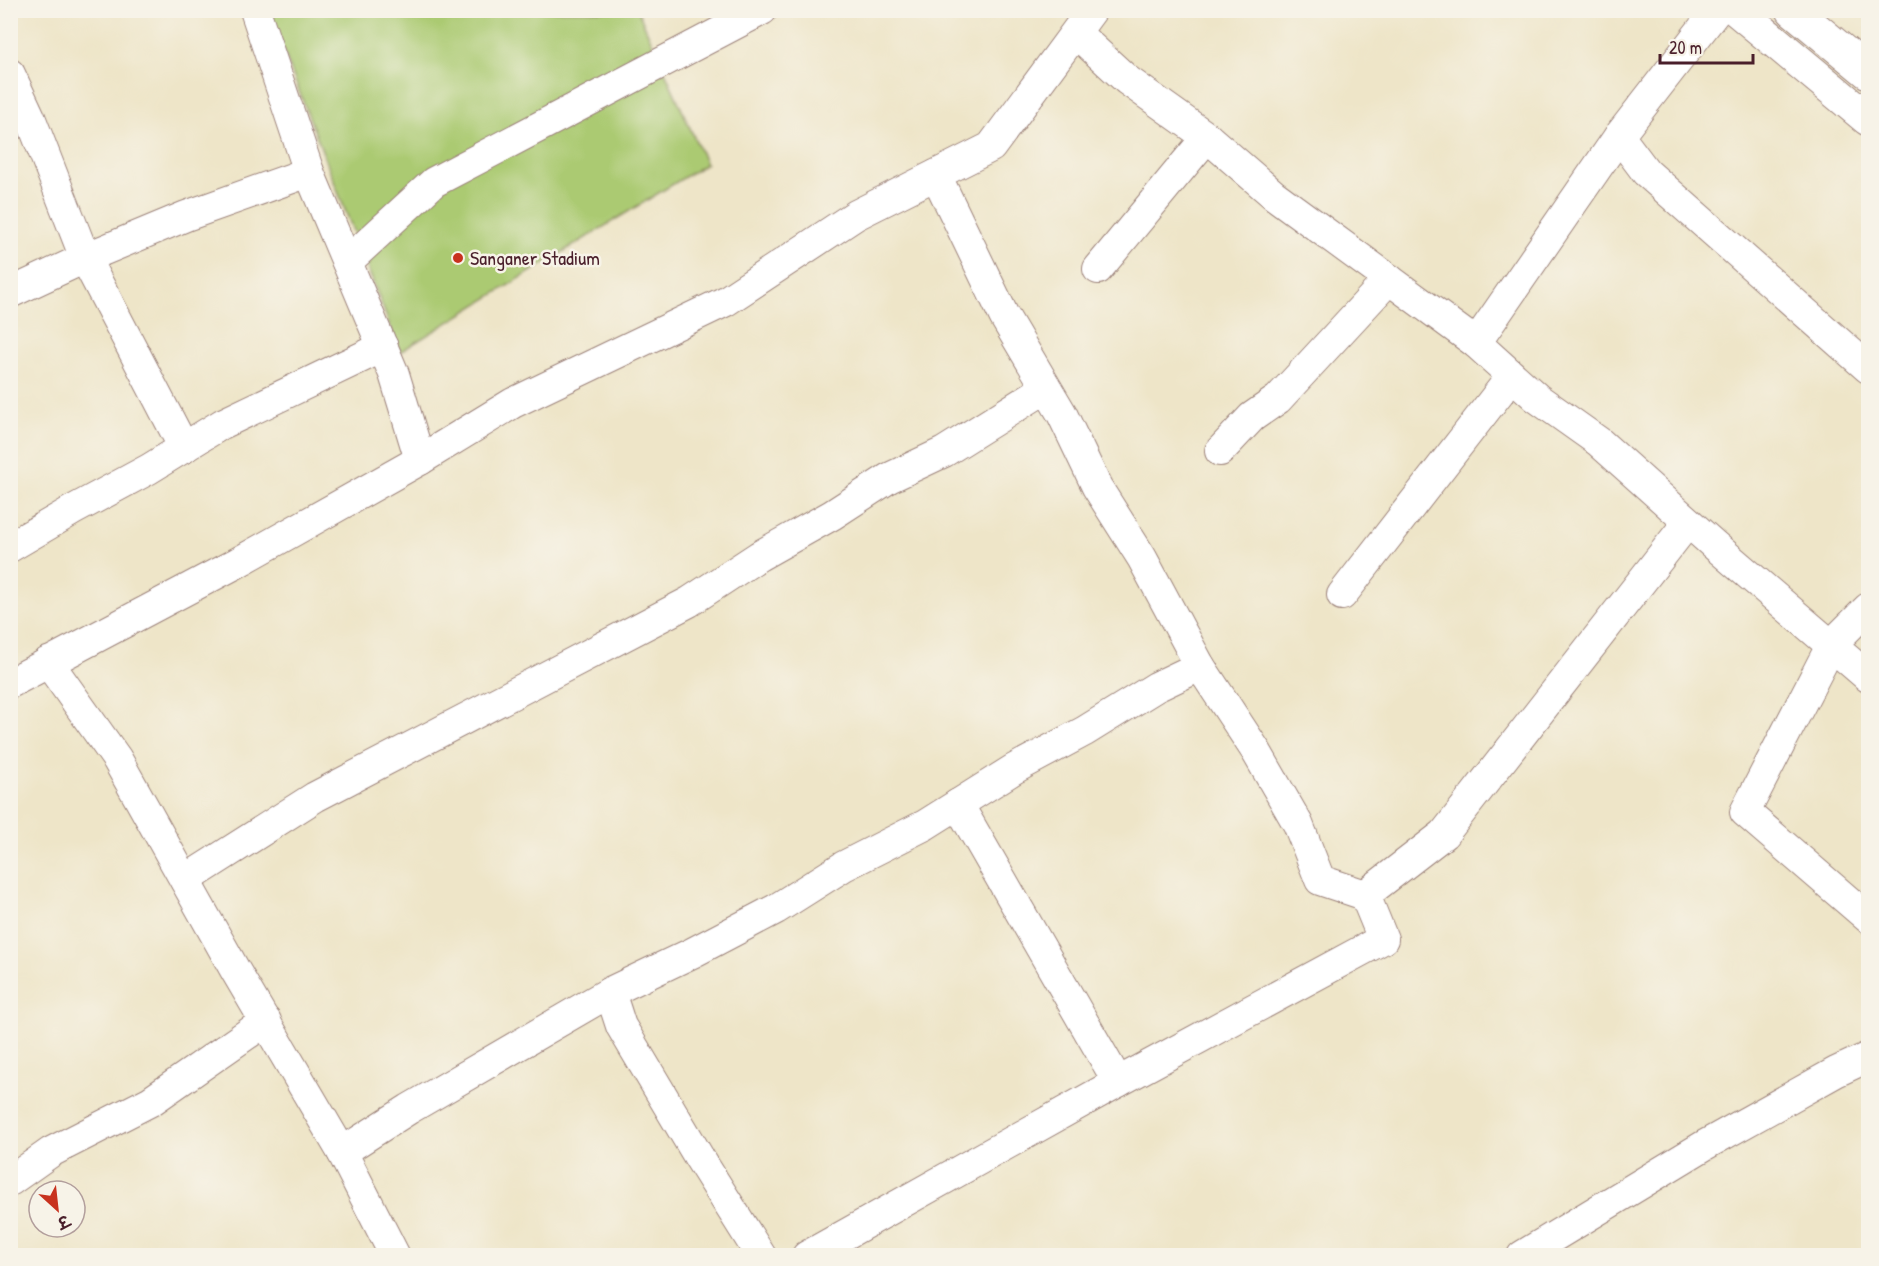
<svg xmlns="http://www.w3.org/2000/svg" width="1879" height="1266" viewBox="0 0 1879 1266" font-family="'Patrick Hand','Playpen Sans Deva',sans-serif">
  <rect width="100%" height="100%" fill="#f7f3e8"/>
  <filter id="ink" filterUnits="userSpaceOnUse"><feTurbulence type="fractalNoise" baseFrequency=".0167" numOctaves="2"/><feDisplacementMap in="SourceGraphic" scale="12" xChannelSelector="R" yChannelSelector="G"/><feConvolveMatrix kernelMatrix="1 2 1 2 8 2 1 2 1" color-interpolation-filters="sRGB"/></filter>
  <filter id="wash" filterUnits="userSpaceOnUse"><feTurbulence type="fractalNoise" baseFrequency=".008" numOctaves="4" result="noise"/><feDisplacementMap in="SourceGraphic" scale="24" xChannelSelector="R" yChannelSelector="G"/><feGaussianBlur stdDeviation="1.35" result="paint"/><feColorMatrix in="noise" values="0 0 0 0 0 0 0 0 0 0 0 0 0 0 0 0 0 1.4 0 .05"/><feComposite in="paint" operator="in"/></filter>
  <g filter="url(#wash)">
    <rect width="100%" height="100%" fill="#eee5c8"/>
    <path fill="#abca72" stroke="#7a744e" stroke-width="1.5" d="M 268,11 L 638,11 L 706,164 L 400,352 Z"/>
  </g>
  <g filter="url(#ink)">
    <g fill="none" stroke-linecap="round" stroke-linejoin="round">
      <g stroke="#9c827a" stroke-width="32">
        <g id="minor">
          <path d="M 255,10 L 309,172 L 394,374 L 420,460"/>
          <path d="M 1076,33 L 1127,80 L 1207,137 L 1274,195 L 1476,343 L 1537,398 L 1599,442 L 1713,544 L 1868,677"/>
          <path d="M 10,74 L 30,117 L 85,258 L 184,448"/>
          <path d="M 1619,136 L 1646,172 L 1868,368"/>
          <path d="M 347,262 L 434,182 L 762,10"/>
          <path d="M 1098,269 L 1207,137"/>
          <path d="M 10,293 L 85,258 L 186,216 L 309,172"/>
          <path d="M 1476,343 L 1619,136 L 1717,10"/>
          <path d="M 1220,451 L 1252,417 L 1278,399 L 1389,279"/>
          <path d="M 10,547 L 73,510 L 149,469 L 222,424 L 383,347"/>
          <path d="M 1342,595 L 1512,376"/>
          <path d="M 1868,608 L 1832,644 L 1745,812 L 1868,918"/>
          <path d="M 48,662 L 117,759 L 235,970 L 342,1152 L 395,1256"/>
          <path d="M 10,683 L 235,564 L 420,460 L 513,403 L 726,301 L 856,215 L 991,147 L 1092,10"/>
          <path d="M 958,804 L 1118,1082"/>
          <path d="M 185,880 L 315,797 L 689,602 L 759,556 L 832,515 L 889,478 L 944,452 L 1046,388"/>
          <path d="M 1365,895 L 1444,834 L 1688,522"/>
          <path d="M 610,992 L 692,953 L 776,909 L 844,866 L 925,825 L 1014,769 L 1085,731 L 1156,687 L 1200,666"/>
          <path d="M 342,1152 L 409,1109 L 610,992 L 621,1026 L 700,1159 L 761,1256"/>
          <path d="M 10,1181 L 51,1152 L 151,1101 L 266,1021"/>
          <path d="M 807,1256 L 1118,1082 L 1383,939 L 1365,895 L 1320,880 L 1298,824 L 1256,751 L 1200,666 L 1142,558 L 1097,487 L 1062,414 L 1004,316 L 936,175"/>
          <path d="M 1522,1256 L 1705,1145 L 1836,1072 L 1868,1057"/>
        </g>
      </g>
      <g stroke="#9c827a" stroke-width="35">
        <g id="highway">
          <path d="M 1737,10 L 1868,119"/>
          <path d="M 1793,10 L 1868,72"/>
        </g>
      </g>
      <use href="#minor" stroke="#fff" stroke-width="30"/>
      <use href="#highway" stroke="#fff" stroke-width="33"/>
    </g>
  </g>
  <circle fill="#c8321e" stroke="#f7f3e8" stroke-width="2" cx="458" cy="258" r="6"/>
  <g text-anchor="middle" stroke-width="5" stroke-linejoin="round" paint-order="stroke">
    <g font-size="20" fill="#4a1f2b" stroke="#f7f3e8" text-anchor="start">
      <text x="470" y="265">Sanganer Stadium</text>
    </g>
  </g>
  <rect width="1879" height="1266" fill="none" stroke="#f7f3e8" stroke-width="36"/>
  <g transform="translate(57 1209) rotate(153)"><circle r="28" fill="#f7f3e8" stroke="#b29e9c" stroke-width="1.5"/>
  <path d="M0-4.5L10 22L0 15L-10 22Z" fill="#c8321e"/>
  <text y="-9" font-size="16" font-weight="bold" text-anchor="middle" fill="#4a1f2b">उ</text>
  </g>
  <path d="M1660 54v9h93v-9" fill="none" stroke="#4a1f2b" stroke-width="3"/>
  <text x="1669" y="54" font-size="18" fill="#4a1f2b" stroke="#f7f3e8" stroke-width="4.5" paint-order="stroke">20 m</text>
</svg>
